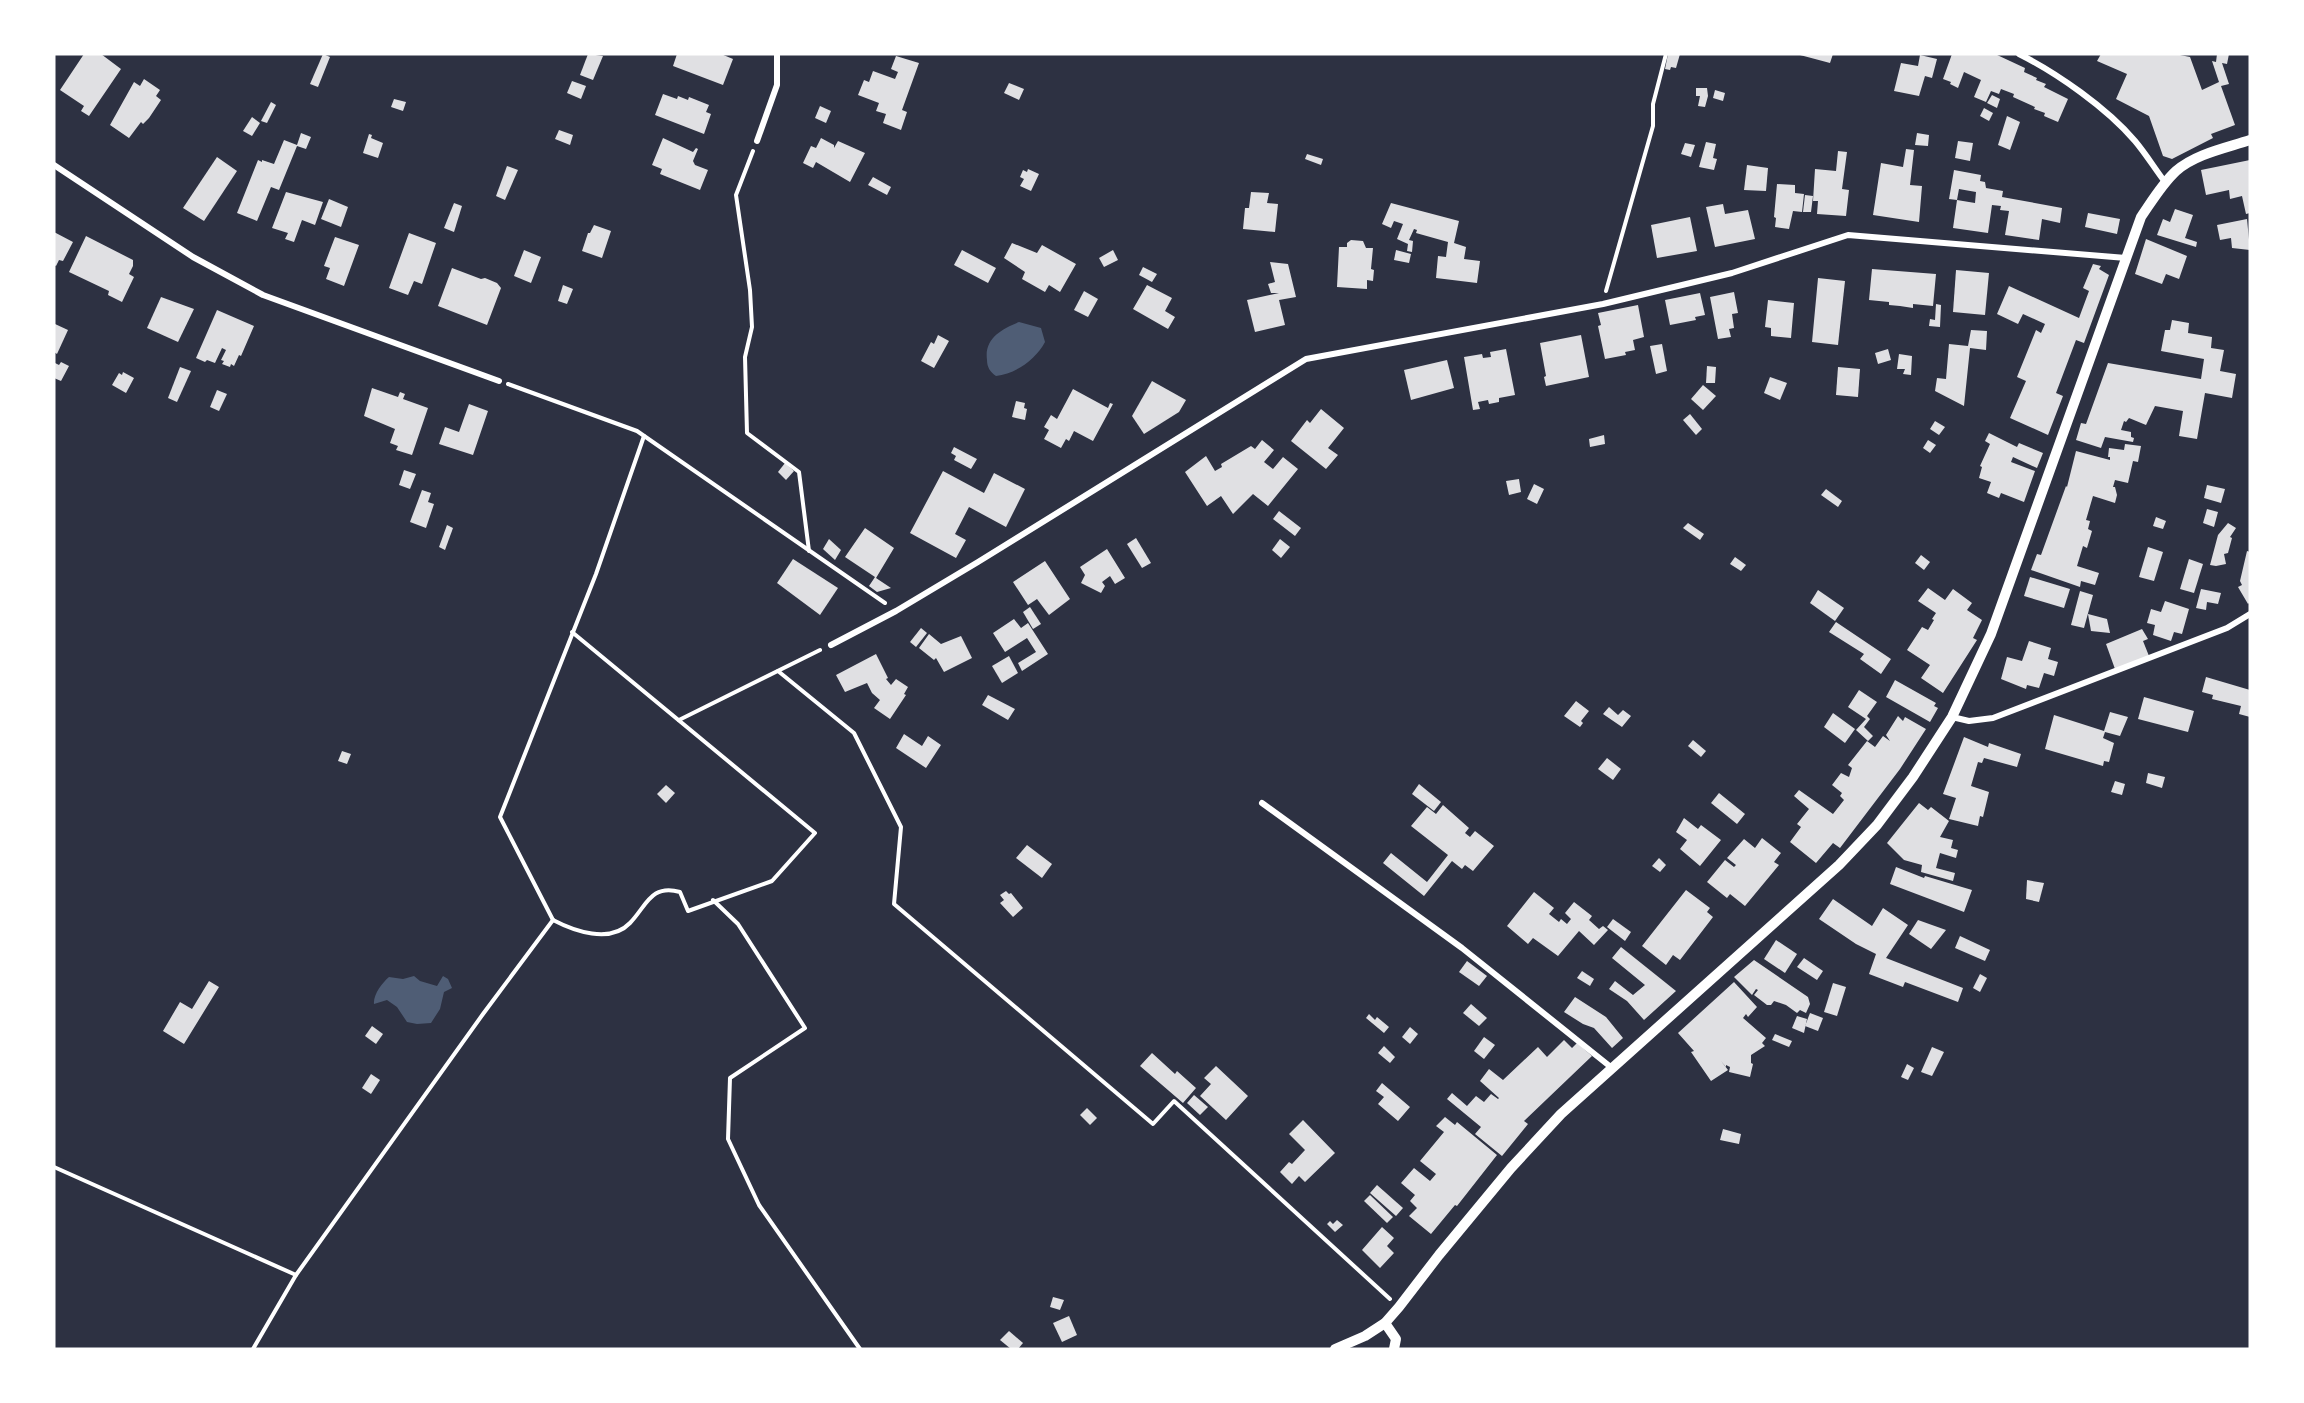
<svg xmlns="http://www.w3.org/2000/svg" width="2304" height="1403" viewBox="0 0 2304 1403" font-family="Signika,sans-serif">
  <rect width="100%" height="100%" fill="#2d3142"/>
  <g fill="#4f5d75">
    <path d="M 1019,322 L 1041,328 L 1045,342 C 1036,359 1016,374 996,376 C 990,372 987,367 987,360 C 984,338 1002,329 1019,322 Z"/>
    <path d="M 414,976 L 420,981 L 437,986 L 443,976 L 448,979 L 452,988 L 444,992 L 440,1009 L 431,1023 L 417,1024 L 407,1022 L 397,1007 L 387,1000 L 374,1004 C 373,995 382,983 389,977 L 403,979 Z"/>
  </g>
  <g fill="#e0e0e3">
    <path d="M 84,54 L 101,54 L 121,69 L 89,116 L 81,111 L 84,106 L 60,90 Z"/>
    <path d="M 323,54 L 330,57 L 318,87 L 310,84 Z"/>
    <path d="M 588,54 L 603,56 L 593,80 L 580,75 Z"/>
    <path d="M 677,54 L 721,54 L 733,59 L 723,85 L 673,66 Z"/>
    <path d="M 1668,54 L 1680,54 L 1676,68 L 1671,67 L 1670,70 L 1665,69 Z"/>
    <path d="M 1833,54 L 1830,63 L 1800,55 L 1800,54 Z"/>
    <path d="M 1952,54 L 1995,54 L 2025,68 L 2024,72 L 2037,78 L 2036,80 L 2046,84 L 2044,87 L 2068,99 L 2058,122 L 2044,116 L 2045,113 L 2034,109 L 2035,107 L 2013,97 L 2014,94 L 2001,89 L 1999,94 L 1991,91 L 1986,102 L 1974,97 L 1981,80 L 1964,72 L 1958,88 L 1950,84 L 1951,82 L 1943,79 Z"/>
    <path d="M 2101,54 L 2175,54 L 2190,57 L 2202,90 L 2219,82 L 2212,61 L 2216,62 L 2217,54 L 2229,54 L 2227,64 L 2222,63 L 2229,84 L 2221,86 L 2235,125 L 2211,134 L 2213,138 L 2172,159 L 2163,156 L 2149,116 L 2116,99 L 2127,74 L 2097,61 Z"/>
    <path d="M 1920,55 L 1937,59 L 1932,78 L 1925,76 L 1919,96 L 1894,91 L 1901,63 L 1918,66 Z"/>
    <path d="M 896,56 L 919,63 L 902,110 L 907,112 L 901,130 L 883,123 L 886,114 L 876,111 L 879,103 L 858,95 L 864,80 L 869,82 L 873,71 L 895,79 L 898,72 L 891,69 Z"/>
    <path d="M 144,79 L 160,90 L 156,96 L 161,100 L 149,118 L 143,124 L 141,122 L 129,138 L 110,125 L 134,82 L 140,86 Z"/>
    <path d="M 572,81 L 586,86 L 581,99 L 567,93 Z"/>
    <path d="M 1009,83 L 1024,89 L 1019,100 L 1004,93 Z"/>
    <path d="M 1696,88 L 1707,88 L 1708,96 L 1705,107 L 1698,106 L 1700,96 L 1696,96 Z"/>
    <path d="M 1715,90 L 1725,93 L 1723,101 L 1713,98 Z"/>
    <path d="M 663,94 L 677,99 L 678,96 L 688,100 L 689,97 L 709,105 L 706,112 L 711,114 L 704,134 L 655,115 Z"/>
    <path d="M 1992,95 L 2000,99 L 1997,108 L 1987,103 Z"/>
    <path d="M 394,99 L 406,102 L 403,111 L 391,107 Z"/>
    <path d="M 271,102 L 276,105 L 267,123 L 261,121 Z"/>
    <path d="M 820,106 L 831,111 L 826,123 L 815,118 Z"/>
    <path d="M 1984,108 L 1993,113 L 1989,121 L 1980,116 Z"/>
    <path d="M 2007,116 L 2020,122 L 2010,150 L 1998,145 Z"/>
    <path d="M 252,117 L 260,123 L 252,136 L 243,131 Z"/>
    <path d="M 559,130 L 573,135 L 570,145 L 555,139 Z"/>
    <path d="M 301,133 L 311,137 L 306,149 L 297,146 L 279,190 L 271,187 L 257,221 L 237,213 L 258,160 L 262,162 L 262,160 L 274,164 L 284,140 L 297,145 Z"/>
    <path d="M 1917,133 L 1929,135 L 1928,146 L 1915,145 Z"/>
    <path d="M 369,134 L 372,135 L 371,138 L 383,143 L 378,158 L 363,153 Z"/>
    <path d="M 663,138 L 693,152 L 696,148 L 698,149 L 693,161 L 695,165 L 708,170 L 700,190 L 660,174 L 662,169 L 652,165 Z"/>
    <path d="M 821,138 L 834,145 L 834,148 L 838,141 L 865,153 L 850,182 L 816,162 L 813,168 L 803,163 L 811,146 L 816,148 Z"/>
    <path d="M 1958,141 L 1973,143 L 1970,161 L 1955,158 Z"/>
    <path d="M 1706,142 L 1716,144 L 1713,158 L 1717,159 L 1714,170 L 1699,167 Z"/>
    <path d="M 1685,143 L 1695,145 L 1691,157 L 1681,154 Z"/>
    <path d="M 1906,149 L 1914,150 L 1910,185 L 1922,186 L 1919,222 L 1873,215 L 1881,163 L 1903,167 Z"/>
    <path d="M 1838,151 L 1847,152 L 1842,189 L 1849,190 L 1846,216 L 1817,214 L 1818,201 L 1813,201 L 1815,169 L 1836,171 Z"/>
    <path d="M 1307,154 L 1323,159 L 1321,165 L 1305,159 Z"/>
    <path d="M 217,157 L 237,171 L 204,221 L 183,208 Z"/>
    <path d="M 2250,160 L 2250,213 L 2246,214 L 2242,196 L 2230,199 L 2229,190 L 2206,195 L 2201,170 Z"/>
    <path d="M 1747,165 L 1768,168 L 1766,191 L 1744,190 Z"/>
    <path d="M 507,166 L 518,170 L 505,200 L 496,196 Z"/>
    <path d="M 1028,169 L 1039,174 L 1031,191 L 1020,186 L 1024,179 L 1020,177 L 1023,170 L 1027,172 Z"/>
    <path d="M 1954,170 L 1981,175 L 1980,181 L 1985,182 L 1986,188 L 2003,191 L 2002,197 L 2062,208 L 2060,223 L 2042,219 L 2039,240 L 2005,235 L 2009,211 L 2000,210 L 2001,206 L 1992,205 L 1988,233 L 1953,228 L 1957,200 L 1975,203 L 1976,192 L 1959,189 L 1957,200 L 1949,199 Z"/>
    <path d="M 873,177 L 891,187 L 887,195 L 868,185 Z"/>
    <path d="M 1777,184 L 1795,185 L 1795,193 L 1804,194 L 1802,212 L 1793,211 L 1789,229 L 1775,227 L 1776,218 L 1774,217 Z"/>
    <path d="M 286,192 L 323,202 L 315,225 L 302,220 L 294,242 L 285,239 L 288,233 L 272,228 Z"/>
    <path d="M 1251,192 L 1269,193 L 1267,203 L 1278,204 L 1275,232 L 1243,229 L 1245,208 L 1249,208 Z"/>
    <path d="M 1805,195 L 1813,196 L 1811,212 L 1803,212 Z"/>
    <path d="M 329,199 L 348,207 L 341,227 L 321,219 Z"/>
    <path d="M 454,203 L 462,206 L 454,232 L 444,228 Z"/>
    <path d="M 1391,203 L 1459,221 L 1454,243 L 1466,247 L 1464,259 L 1480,261 L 1477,283 L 1436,278 L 1438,256 L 1446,257 L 1448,242 L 1416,233 L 1417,230 L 1414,229 L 1409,240 L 1413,241 L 1412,252 L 1407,251 L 1408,244 L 1397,239 L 1403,224 L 1394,221 L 1391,228 L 1382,224 Z"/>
    <path d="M 1723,204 L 1725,214 L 1748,210 L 1755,239 L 1715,247 L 1706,207 Z"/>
    <path d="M 2175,209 L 2193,215 L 2185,238 L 2197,242 L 2196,247 L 2157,235 L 2163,219 L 2170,222 Z"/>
    <path d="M 2088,213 L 2120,219 L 2117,234 L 2085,227 Z"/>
    <path d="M 1690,217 L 1697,251 L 1657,258 L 1651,225 Z"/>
    <path d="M 2247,219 L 2250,250 L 2232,248 L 2231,238 L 2220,240 L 2217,225 Z"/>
    <path d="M 594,225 L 611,231 L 602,258 L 582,251 L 588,233 L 590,233 Z"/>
    <path d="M 54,232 L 73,242 L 63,261 L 59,260 L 56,266 L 54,265 Z"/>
    <path d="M 409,233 L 436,243 L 422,284 L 414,281 L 408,295 L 389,288 Z"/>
    <path d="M 86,236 L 133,260 L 133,266 L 129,274 L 134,277 L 122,302 L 108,295 L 109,291 L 69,272 Z"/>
    <path d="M 335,237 L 359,245 L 344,286 L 326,279 L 330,268 L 324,266 Z"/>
    <path d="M 2146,239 L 2187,256 L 2179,279 L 2166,274 L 2162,284 L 2135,274 Z"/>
    <path d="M 1351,240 L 1363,241 L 1366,248 L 1373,248 L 1371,269 L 1374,270 L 1373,281 L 1367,280 L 1367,289 L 1337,287 L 1339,247 L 1347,247 L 1347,243 Z"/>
    <path d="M 1012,243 L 1037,253 L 1042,245 L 1076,264 L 1060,292 L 1049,285 L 1045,292 L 1022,279 L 1025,272 L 1004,258 Z"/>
    <path d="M 524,250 L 541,257 L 531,283 L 514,276 Z"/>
    <path d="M 962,250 L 996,268 L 988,283 L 954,265 Z"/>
    <path d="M 1113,250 L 1118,260 L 1104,267 L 1099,258 Z"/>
    <path d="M 1396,250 L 1411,254 L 1409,263 L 1394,260 Z"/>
    <path d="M 1270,262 L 1288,264 L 1296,297 L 1279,300 L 1285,325 L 1255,332 L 1247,300 L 1279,293 L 1271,293 L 1268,284 L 1275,282 Z"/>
    <path d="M 2093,264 L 2101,266 L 2099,269 L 2109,275 L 2084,343 L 2076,340 L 2056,393 L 2063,396 L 2048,435 L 2010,418 L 2026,381 L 2017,377 L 2036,330 L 2041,333 L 2045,324 L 2023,314 L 2018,324 L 1997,314 L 2009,286 L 2079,318 L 2089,291 L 2083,288 Z"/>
    <path d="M 1143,267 L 1157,274 L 1152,282 L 1139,275 Z"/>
    <path d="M 452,268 L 481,279 L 485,278 L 497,283 L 501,288 L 487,325 L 438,306 Z"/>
    <path d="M 1872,269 L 1936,274 L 1933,306 L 1913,304 L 1913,308 L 1900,306 L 1889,305 L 1889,302 L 1869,300 Z"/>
    <path d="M 1956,270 L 1989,273 L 1985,315 L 1953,312 Z"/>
    <path d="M 1818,278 L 1845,281 L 1838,345 L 1812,342 Z"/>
    <path d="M 563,285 L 573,289 L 567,304 L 558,301 Z"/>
    <path d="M 1147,285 L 1172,298 L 1165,311 L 1175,317 L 1168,329 L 1133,309 Z"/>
    <path d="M 1084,291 L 1098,299 L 1088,317 L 1074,310 Z"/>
    <path d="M 1734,292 L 1738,313 L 1732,314 L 1734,328 L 1729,329 L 1731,337 L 1718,339 L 1710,297 Z"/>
    <path d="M 1700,293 L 1705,315 L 1695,317 L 1696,320 L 1670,325 L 1665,300 Z"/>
    <path d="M 161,297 L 194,309 L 178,342 L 147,328 Z"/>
    <path d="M 1768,300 L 1794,303 L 1791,338 L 1771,336 L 1771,328 L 1765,327 Z"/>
    <path d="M 1936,304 L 1941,305 L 1940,327 L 1929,326 L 1930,319 L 1935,320 Z"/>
    <path d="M 1638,305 L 1644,337 L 1633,340 L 1635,350 L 1625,352 L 1626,355 L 1605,359 L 1598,326 L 1601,325 L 1598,313 Z"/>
    <path d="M 217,310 L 254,326 L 241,356 L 239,355 L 234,366 L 231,364 L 230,367 L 222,364 L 224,361 L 221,360 L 226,350 L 222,348 L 215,363 L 207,360 L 205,362 L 196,358 Z"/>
    <path d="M 2172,320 L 2189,323 L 2188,333 L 2212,337 L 2211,348 L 2224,350 L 2220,371 L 2236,374 L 2232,398 L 2205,393 L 2197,439 L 2179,436 L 2183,411 L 2155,406 L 2146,425 L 2129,418 L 2126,422 L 2124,421 L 2121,430 L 2131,432 L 2131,437 L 2134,438 L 2133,442 L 2105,437 L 2101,448 L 2076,440 L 2081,423 L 2086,424 L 2108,363 L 2201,379 L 2204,359 L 2161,351 L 2165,330 L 2170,330 Z"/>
    <path d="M 55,324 L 68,330 L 57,354 L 54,352 Z"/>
    <path d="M 1971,330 L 1987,331 L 1986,350 L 1970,348 L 1964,406 L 1935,391 L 1937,378 L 1946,379 L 1949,344 L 1968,346 Z"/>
    <path d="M 938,335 L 949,341 L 934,368 L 921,361 L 931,342 L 934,344 Z"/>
    <path d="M 1581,335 L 1589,377 L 1546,386 L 1544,377 L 1546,376 L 1540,343 Z"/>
    <path d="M 1662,344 L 1667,371 L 1656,374 L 1650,346 Z"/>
    <path d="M 1506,349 L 1515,395 L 1499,398 L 1499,402 L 1489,404 L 1488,400 L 1478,402 L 1480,409 L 1473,410 L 1464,357 L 1482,354 L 1483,358 L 1491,357 L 1490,352 Z"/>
    <path d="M 1888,349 L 1891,360 L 1878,364 L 1875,353 Z"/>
    <path d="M 1899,354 L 1912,356 L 1911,375 L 1903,374 L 1905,369 L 1897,369 Z"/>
    <path d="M 1447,360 L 1454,388 L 1411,400 L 1404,370 Z"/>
    <path d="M 61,362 L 69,366 L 61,381 L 54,378 L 54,365 L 55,363 L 59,365 Z"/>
    <path d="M 1707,366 L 1716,367 L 1715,383 L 1706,383 Z"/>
    <path d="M 180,367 L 191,371 L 177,402 L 168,398 Z"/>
    <path d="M 1838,367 L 1860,369 L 1858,397 L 1836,395 Z"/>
    <path d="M 123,372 L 134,378 L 126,393 L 112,385 L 119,373 L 122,375 Z"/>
    <path d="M 1770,377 L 1787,383 L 1780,400 L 1764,393 Z"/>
    <path d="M 1152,381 L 1186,400 L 1179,412 L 1144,434 L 1132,416 Z"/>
    <path d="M 1703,385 L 1716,396 L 1703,410 L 1691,399 Z"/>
    <path d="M 372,388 L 398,397 L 400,392 L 405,394 L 403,399 L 428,408 L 412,455 L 396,450 L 398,446 L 390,443 L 395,429 L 364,416 Z"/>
    <path d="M 1073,389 L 1108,408 L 1110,403 L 1113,404 L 1093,441 L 1074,431 L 1069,441 L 1066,439 L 1061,448 L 1044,439 L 1049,430 L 1044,427 L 1051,415 L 1057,419 Z"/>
    <path d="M 217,390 L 227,394 L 219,411 L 210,407 Z"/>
    <path d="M 1016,401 L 1025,403 L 1024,408 L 1027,409 L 1025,420 L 1012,417 Z"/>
    <path d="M 469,404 L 488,411 L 473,455 L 439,444 L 445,427 L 459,432 Z"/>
    <path d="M 1321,409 L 1344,428 L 1328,448 L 1338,455 L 1326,469 L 1291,441 L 1307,420 L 1310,423 Z"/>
    <path d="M 1690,414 L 1702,429 L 1696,435 L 1683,420 Z"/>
    <path d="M 1935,421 L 1945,427 L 1939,435 L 1930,429 Z"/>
    <path d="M 1989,433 L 2017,447 L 2019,443 L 2043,453 L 2037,468 L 2013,457 L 2011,462 L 2035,471 L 2024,502 L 2001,493 L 1999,498 L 1987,493 L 1991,482 L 1979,478 L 1982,467 L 1980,466 L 1990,444 L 1985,441 Z"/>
    <path d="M 1604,435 L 1605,444 L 1590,447 L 1589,439 Z"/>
    <path d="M 1262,440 L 1274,450 L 1264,462 L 1273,469 L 1283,457 L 1298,469 L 1268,506 L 1253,494 L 1233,514 L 1221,496 L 1207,506 L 1185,472 L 1206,456 L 1215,471 L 1222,467 L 1221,464 L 1251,446 L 1255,449 Z"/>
    <path d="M 1928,440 L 1936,445 L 1930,453 L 1923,448 Z"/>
    <path d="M 2125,444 L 2141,446 L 2138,462 L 2133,461 L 2128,483 L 2115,480 L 2113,487 L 2115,487 L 2117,495 L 2115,503 L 2093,496 L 2086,520 L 2090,521 L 2088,529 L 2092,531 L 2087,548 L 2083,546 L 2077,566 L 2099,573 L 2095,585 L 2081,581 L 2080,587 L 2031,570 L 2037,554 L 2041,555 L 2066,486 L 2067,487 L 2076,451 L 2110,460 L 2110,457 L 2108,457 L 2109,448 L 2124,450 Z"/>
    <path d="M 954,447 L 977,459 L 971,469 L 954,460 L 956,456 L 951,453 Z"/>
    <path d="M 785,463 L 794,471 L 786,480 L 778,472 Z"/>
    <path d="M 404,470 L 416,474 L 410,489 L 399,485 Z"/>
    <path d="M 943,471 L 984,493 L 994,473 L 1025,489 L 1006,527 L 969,507 L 955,534 L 966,540 L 956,558 L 910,533 Z"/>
    <path d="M 1519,479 L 1521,492 L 1509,495 L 1506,481 Z"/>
    <path d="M 1534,484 L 1544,489 L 1537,504 L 1527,499 Z"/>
    <path d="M 2207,485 L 2225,489 L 2221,503 L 2204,498 Z"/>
    <path d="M 1826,489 L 1842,501 L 1838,507 L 1821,495 Z"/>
    <path d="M 422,490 L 431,493 L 428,502 L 434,504 L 426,528 L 410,522 Z"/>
    <path d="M 2207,509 L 2218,512 L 2214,527 L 2203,523 Z"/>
    <path d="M 1279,511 L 1301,528 L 1295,536 L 1273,519 Z"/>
    <path d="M 2156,517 L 2166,521 L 2163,529 L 2153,526 Z"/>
    <path d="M 1688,523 L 1704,534 L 1700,540 L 1683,528 Z"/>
    <path d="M 2228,523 L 2236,528 L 2230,537 L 2232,538 L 2228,553 L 2224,554 L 2226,564 L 2216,566 L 2210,565 L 2218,535 Z"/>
    <path d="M 447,525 L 453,528 L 445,550 L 439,547 Z"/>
    <path d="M 865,528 L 894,548 L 876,578 L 891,588 L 877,592 L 869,586 L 875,577 L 845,557 Z"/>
    <path d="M 1136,538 L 1151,563 L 1142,568 L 1127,544 Z"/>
    <path d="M 829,539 L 841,550 L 835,560 L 823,549 Z"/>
    <path d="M 1280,539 L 1290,547 L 1281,558 L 1272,550 Z"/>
    <path d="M 2148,547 L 2163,552 L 2154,581 L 2139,577 Z"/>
    <path d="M 1107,549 L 1125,578 L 1115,584 L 1110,576 L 1102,582 L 1105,586 L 1101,593 L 1081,583 L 1085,575 L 1080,567 Z"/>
    <path d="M 2247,551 L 2250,552 L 2250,602 L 2248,604 L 2238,587 L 2242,585 L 2240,581 Z"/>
    <path d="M 1921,555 L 1930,562 L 1924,570 L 1915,563 Z"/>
    <path d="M 1735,557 L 1746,565 L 1741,571 L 1730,564 Z"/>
    <path d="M 793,559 L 838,588 L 820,615 L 777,583 Z"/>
    <path d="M 2189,559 L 2203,564 L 2194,593 L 2180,589 Z"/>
    <path d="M 1045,561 L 1070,599 L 1049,615 L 1037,599 L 1028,605 L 1013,582 Z"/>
    <path d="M 2030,577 L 2070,589 L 2064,608 L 2024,596 Z"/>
    <path d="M 1928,588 L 1945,600 L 1953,589 L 1972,603 L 1967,610 L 1982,620 L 1973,638 L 1977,640 L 1943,693 L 1921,678 L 1930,665 L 1907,650 L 1922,627 L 1928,630 L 1934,620 L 1932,619 L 1936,613 L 1918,601 Z"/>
    <path d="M 2201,589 L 2221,593 L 2218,604 L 2207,602 L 2206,610 L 2196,608 Z"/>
    <path d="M 1818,590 L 1844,608 L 1835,621 L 1810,603 Z"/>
    <path d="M 2080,591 L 2093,595 L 2084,628 L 2071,625 Z"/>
    <path d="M 2165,601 L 2189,609 L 2182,634 L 2174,632 L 2171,641 L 2153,635 L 2155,625 L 2147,623 L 2151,609 L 2161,612 Z"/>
    <path d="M 1030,607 L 1041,624 L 1033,629 L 1023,612 Z"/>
    <path d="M 2088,614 L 2107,619 L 2110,633 L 2091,631 Z"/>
    <path d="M 1014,619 L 1021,628 L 1028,623 L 1048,654 L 1022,671 L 1018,663 L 1036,652 L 1027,638 L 1005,652 L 993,633 Z"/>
    <path d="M 1836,622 L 1891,659 L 1881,674 L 1860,659 L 1864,654 L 1829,632 Z"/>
    <path d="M 921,628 L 927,633 L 916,647 L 910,642 Z"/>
    <path d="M 2142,629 L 2148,639 L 2143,641 L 2149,656 L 2115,669 L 2106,644 Z"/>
    <path d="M 929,634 L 941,644 L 961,636 L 972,658 L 944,672 L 936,658 L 934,660 L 919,648 Z"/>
    <path d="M 2029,641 L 2051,648 L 2048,659 L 2058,662 L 2054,676 L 2044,673 L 2039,688 L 2027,685 L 2026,689 L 2001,679 L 2007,657 L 2022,661 Z"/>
    <path d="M 876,654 L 888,678 L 886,679 L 891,685 L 896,679 L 908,687 L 904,694 L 906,695 L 890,719 L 874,708 L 880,700 L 872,693 L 867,683 L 845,692 L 836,675 Z"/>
    <path d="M 1009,656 L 1018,673 L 1002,683 L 992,666 Z"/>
    <path d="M 2206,677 L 2250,690 L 2250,717 L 2239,714 L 2241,706 L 2212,699 L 2213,695 L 2202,692 Z"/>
    <path d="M 1895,680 L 1936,703 L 1934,706 L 1938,708 L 1930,722 L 1886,697 Z"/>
    <path d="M 1859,690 L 1877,702 L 1867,716 L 1870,719 L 1864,727 L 1873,736 L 1868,741 L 1856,730 L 1866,719 L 1848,707 Z"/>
    <path d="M 988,695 L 1015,709 L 1008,720 L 982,705 Z"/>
    <path d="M 2144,697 L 2194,711 L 2188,732 L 2138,719 Z"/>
    <path d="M 1576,701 L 1589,711 L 1581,721 L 1583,723 L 1580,727 L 1564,716 Z"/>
    <path d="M 1609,707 L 1618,715 L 1623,710 L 1631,716 L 1622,727 L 1603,714 Z"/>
    <path d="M 2110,712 L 2128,717 L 2120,736 L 2105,732 L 2103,738 L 2114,743 L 2109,762 L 2104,761 L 2103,766 L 2045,749 L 2054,715 L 2104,731 Z"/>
    <path d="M 1833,713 L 1855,729 L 1845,743 L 1824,727 Z"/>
    <path d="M 1898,716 L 1903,721 L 1905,717 L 1926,729 L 1900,769 L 1840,848 L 1833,843 L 1816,863 L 1790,842 L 1801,827 L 1797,824 L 1809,809 L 1794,796 L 1799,790 L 1833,814 L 1844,800 L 1840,796 L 1842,793 L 1832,785 L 1841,773 L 1849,777 L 1852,768 L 1848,765 L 1867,741 L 1875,747 L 1883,736 L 1890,741 L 1886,735 Z"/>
    <path d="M 904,734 L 922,746 L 928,736 L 941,745 L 926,768 L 896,748 Z"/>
    <path d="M 1964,737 L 1988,747 L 1989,743 L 2021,754 L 2017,767 L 1984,758 L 1982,763 L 1978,762 L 1971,786 L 1989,792 L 1983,817 L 1980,816 L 1978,826 L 1949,819 L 1956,798 L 1943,794 Z"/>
    <path d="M 1693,740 L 1706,751 L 1701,757 L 1688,746 Z"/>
    <path d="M 342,751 L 351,754 L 347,764 L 338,761 Z"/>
    <path d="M 1607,758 L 1621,769 L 1613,780 L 1598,769 Z"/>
    <path d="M 2148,773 L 2165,777 L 2162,788 L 2146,783 Z"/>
    <path d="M 2115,781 L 2125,784 L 2122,795 L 2111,792 Z"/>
    <path d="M 1419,784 L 1441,802 L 1434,811 L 1412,794 Z"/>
    <path d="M 666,785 L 675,793 L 666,803 L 657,794 Z"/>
    <path d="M 1719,793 L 1745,814 L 1737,824 L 1711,803 Z"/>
    <path d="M 1919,803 L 1928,810 L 1931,807 L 1949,821 L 1940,837 L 1953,840 L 1951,848 L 1958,850 L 1956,858 L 1940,853 L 1936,868 L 1955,873 L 1953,881 L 1921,872 L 1922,865 L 1904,860 L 1887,843 Z"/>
    <path d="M 1443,805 L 1469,828 L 1465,833 L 1470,837 L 1475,831 L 1494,846 L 1473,871 L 1465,865 L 1462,869 L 1452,861 L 1424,896 L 1383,863 L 1391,853 L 1427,882 L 1448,855 L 1411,826 L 1427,807 L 1436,814 Z"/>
    <path d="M 1684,818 L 1698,829 L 1701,825 L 1721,840 L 1700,866 L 1680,849 L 1687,840 L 1676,832 Z"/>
    <path d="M 1762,838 L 1781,853 L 1774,862 L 1779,865 L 1745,906 L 1730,894 L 1727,898 L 1707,882 L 1725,860 L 1734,867 L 1736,865 L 1727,858 L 1744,839 L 1755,848 Z"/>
    <path d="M 1027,845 L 1052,864 L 1042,878 L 1016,858 Z"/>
    <path d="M 1659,858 L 1666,865 L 1660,872 L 1652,866 Z"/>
    <path d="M 1896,867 L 1924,878 L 1925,876 L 1972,890 L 1964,912 L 1890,884 Z"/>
    <path d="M 2027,880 L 2044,883 L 2039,902 L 2026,899 Z"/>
    <path d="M 1686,890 L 1710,908 L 1707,912 L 1713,917 L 1680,960 L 1673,955 L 1666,965 L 1642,946 Z"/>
    <path d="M 1006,891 L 1009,894 L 1011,893 L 1023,908 L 1013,917 L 1000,903 L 1004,900 L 1000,895 Z"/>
    <path d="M 1534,892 L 1554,908 L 1549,914 L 1559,922 L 1561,919 L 1567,924 L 1571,919 L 1565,913 L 1574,902 L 1592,916 L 1589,920 L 1599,929 L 1603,926 L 1608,930 L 1594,945 L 1579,931 L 1558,956 L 1533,938 L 1528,944 L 1507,926 Z"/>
    <path d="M 1833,899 L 1872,926 L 1883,908 L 1908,925 L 1886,958 L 1963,988 L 1958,1002 L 1905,982 L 1903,987 L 1869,974 L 1876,954 L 1856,944 L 1819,919 Z"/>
    <path d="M 1613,919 L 1631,932 L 1625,941 L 1607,927 Z"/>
    <path d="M 1918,920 L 1946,930 L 1931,949 L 1909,934 Z"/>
    <path d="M 1960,936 L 1990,950 L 1985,961 L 1955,948 Z"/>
    <path d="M 1776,940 L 1797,954 L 1785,973 L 1764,959 Z"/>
    <path d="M 1621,947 L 1676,991 L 1644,1020 L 1627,1001 L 1609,989 L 1615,981 L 1633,995 L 1645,985 L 1612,958 Z"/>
    <path d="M 1804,958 L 1823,971 L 1817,980 L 1797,967 Z"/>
    <path d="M 1754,960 L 1808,997 L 1810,1004 L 1806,1013 L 1800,1010 L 1797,1013 L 1786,1005 L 1774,1001 L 1771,1005 L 1767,1005 L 1754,995 L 1758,990 L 1756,989 L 1752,995 L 1734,977 Z"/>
    <path d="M 1467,961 L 1487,976 L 1479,986 L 1459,972 Z"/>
    <path d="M 1582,971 L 1594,979 L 1590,986 L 1577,978 Z"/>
    <path d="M 1980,974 L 1987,978 L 1980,992 L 1973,988 Z"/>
    <path d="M 209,981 L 219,987 L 184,1044 L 163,1031 L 180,1002 L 192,1009 Z"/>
    <path d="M 1734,982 L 1757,1007 L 1748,1017 L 1746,1014 L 1743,1018 L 1766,1038 L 1762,1043 L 1765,1046 L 1751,1055 L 1751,1063 L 1753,1064 L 1750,1077 L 1729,1072 L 1730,1067 L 1726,1065 L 1726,1067 L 1721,1061 L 1728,1070 L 1711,1081 L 1691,1052 L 1694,1051 L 1678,1033 Z"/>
    <path d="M 1833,983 L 1846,987 L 1837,1016 L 1824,1012 Z"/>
    <path d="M 1575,997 L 1606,1017 L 1623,1038 L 1612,1048 L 1594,1028 L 1583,1024 L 1564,1012 Z"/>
    <path d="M 1471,1004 L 1487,1018 L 1479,1026 L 1463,1013 Z"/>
    <path d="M 1810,1013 L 1823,1018 L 1818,1031 L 1805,1026 Z"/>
    <path d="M 1369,1014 L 1375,1020 L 1377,1017 L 1389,1027 L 1384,1033 L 1366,1018 Z"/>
    <path d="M 1797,1016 L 1807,1019 L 1804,1033 L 1792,1028 Z"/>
    <path d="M 372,1026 L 383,1034 L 376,1044 L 365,1036 Z"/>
    <path d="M 1410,1027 L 1418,1034 L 1410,1044 L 1402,1037 Z"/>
    <path d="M 1775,1034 L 1792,1041 L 1789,1047 L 1772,1040 Z"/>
    <path d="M 1484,1037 L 1495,1045 L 1484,1059 L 1474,1051 Z"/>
    <path d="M 1564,1040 L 1572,1048 L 1577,1043 L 1592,1056 L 1524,1121 L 1528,1124 L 1502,1156 L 1475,1134 L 1481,1127 L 1447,1099 L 1452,1093 L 1467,1106 L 1476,1096 L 1484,1102 L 1491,1094 L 1498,1099 L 1499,1098 L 1480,1081 L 1489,1069 L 1503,1080 L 1538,1047 L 1547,1057 Z"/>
    <path d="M 1384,1046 L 1395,1057 L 1390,1063 L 1378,1053 Z"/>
    <path d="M 1932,1047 L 1944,1052 L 1932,1076 L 1921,1072 Z"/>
    <path d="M 1152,1053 L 1175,1074 L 1177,1071 L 1196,1088 L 1183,1103 L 1140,1066 Z"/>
    <path d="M 1907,1064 L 1914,1068 L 1908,1080 L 1901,1077 Z"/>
    <path d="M 1216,1066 L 1248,1096 L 1226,1120 L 1200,1096 L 1211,1084 L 1204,1078 Z"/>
    <path d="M 371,1074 L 380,1080 L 371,1094 L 362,1088 Z"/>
    <path d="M 1382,1083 L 1410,1107 L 1398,1121 L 1378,1104 L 1384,1097 L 1376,1091 Z"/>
    <path d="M 1194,1095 L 1208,1107 L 1200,1115 L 1187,1103 Z"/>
    <path d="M 1087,1108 L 1097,1118 L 1090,1125 L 1080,1115 Z"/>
    <path d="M 1445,1117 L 1455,1125 L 1457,1122 L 1497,1155 L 1457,1206 L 1455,1205 L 1431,1234 L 1409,1216 L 1417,1208 L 1410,1201 L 1415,1195 L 1401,1183 L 1414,1168 L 1430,1181 L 1436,1174 L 1420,1161 L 1444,1132 L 1436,1126 Z"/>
    <path d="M 1303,1120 L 1335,1153 L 1305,1182 L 1299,1176 L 1292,1184 L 1280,1172 L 1289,1162 L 1292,1164 L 1305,1150 L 1289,1134 Z"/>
    <path d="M 1723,1129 L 1741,1134 L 1739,1144 L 1720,1140 Z"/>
    <path d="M 1377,1185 L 1403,1208 L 1396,1216 L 1370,1193 Z"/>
    <path d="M 1370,1195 L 1393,1217 L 1387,1223 L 1364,1201 Z"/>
    <path d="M 1337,1220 L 1343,1225 L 1335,1232 L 1327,1224 L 1330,1221 L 1333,1224 Z"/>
    <path d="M 1382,1227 L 1394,1238 L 1387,1246 L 1394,1253 L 1380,1268 L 1362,1250 Z"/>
    <path d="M 1053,1297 L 1064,1300 L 1060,1310 L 1050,1307 Z"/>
    <path d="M 1069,1316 L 1077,1335 L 1062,1342 L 1053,1323 Z"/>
    <path d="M 1009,1331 L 1023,1343 L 1018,1349 L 1011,1349 L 1000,1340 Z"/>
  </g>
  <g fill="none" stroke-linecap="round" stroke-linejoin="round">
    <g stroke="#fff" stroke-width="4">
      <path d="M 753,151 L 736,195 L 750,290 L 752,327 L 745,357 L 747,433 L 799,472 L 809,551"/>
      <path d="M 1606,291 L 1653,126 L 1653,104 L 1666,54"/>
      <path d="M 508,384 L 637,431 L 885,603"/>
      <path d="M 778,671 L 854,733 L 901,827 L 894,904 L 1153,1124 L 1174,1101 L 1390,1299"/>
      <path d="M 679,720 L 820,650"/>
      <path d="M 713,900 L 738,924 L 805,1028 L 730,1078 L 728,1139 L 759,1205 L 860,1349"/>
      <path d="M 553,920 C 574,931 610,944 630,923 C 647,905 651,884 680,892 L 688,911 L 772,881 L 815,833 L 572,632"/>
      <path d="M 553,920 L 500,817 L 596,574 L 644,436"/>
      <path d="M 54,1167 L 296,1275"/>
      <path d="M 253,1349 L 296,1275 L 483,1014 L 553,920"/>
    </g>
    <g stroke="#fff" stroke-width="6">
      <path d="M 2019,54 C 2057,73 2107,108 2135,141 C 2146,154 2155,169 2165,182"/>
      <path d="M 757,141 L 777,85 L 777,54"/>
      <path d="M 54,165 L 193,257 L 263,295 L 499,381"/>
      <path d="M 831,645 L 896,611 L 978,562 L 1306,359 L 1603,304 L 1732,273 L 1848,235 L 2126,258"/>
      <path d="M 1952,717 L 1969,721 L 1993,718 L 2227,628 L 2250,614"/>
      <path d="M 1262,803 L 1462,948 L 1612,1068"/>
    </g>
    <g stroke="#fff" stroke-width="10">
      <path d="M 1385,1323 L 1396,1339 L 1394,1349"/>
      <path d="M 1335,1349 L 1365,1336 L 1385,1323 L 1399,1307 L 1439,1255 L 1511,1168 L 1561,1114 L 1839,865 L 1877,825 L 1913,777 L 1952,717 L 1991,634 L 2141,217 C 2152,201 2162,184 2176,171 C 2195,154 2226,148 2250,140"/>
    </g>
  </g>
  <rect width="2304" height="1403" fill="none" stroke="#ffffff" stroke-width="111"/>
</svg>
